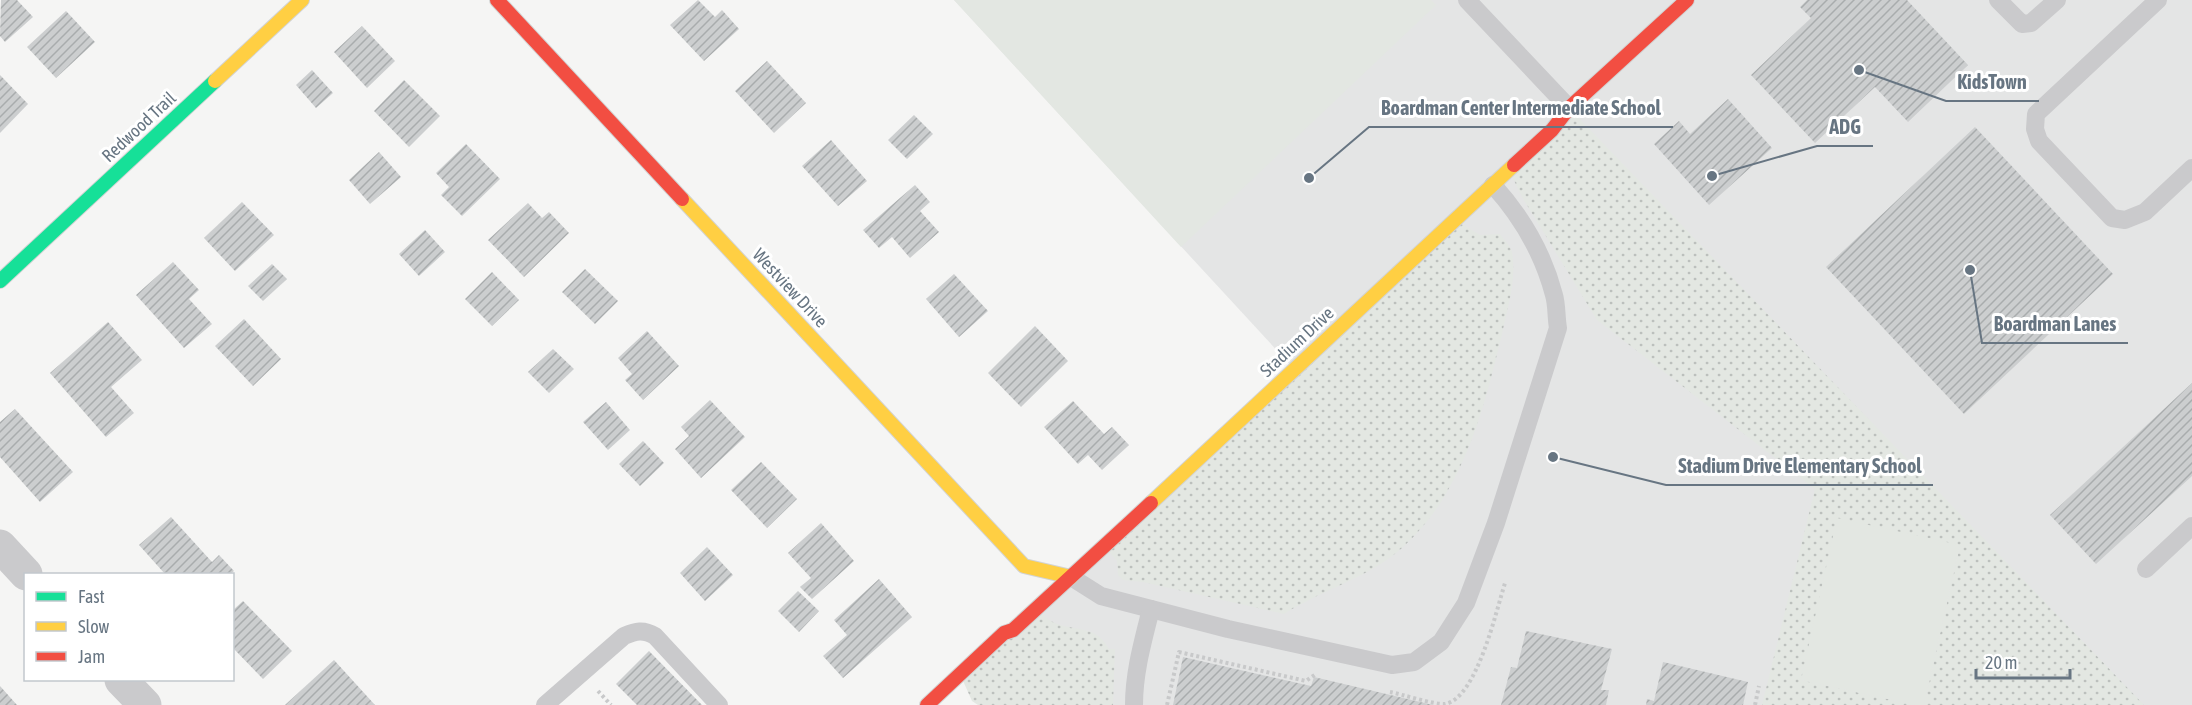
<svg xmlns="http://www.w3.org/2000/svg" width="2192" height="705" viewBox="0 0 2192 705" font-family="'Asap Condensed',sans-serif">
  <defs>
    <pattern id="grass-dots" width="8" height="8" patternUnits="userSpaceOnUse" patternTransform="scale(1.5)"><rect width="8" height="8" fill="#e3e7e2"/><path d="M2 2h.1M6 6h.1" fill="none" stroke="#bcc0bd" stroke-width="1.8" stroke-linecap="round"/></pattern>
    <pattern id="building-hatch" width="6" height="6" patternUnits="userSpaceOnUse" patternTransform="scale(1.5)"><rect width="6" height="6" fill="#cccecf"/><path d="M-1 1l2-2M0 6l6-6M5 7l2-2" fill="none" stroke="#a9acad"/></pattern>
  </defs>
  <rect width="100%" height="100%" fill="#f5f5f4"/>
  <path fill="#e4e5e5" d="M 954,0 L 2192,0 L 2192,705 L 1053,705 L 994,642 L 1294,369 Z"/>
  <g fill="url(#grass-dots)">
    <path d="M 1569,108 L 2144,705 L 1924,705 L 1960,545 L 1801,680 L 1915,705 L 1762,705 L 1815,489 L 1597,320 L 1522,197 L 1509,170 Z"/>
    <path d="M 1455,220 L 1480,235 L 1500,234 C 1504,240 1511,246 1512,253 C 1517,279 1507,310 1502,334 C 1489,387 1476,442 1448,490 C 1436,512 1416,537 1396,553 C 1362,580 1320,591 1284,614 L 1143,582 L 1123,580 L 1118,575 L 1117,561 L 1104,546 Z"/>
    <path d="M 1035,609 C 1043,615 1050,622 1060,625 C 1081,631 1097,627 1109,649 L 1115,649 L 1113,705 L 978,705 L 972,701 L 960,674 Z"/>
  </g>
  <g fill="#e3e7e2">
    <path d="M 954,0 L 1431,0 L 1436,5 L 1181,247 Z"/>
    <path d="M 1837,518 L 1960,545 L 1924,705 L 1915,705 L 1801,680 Z"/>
  </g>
  <g fill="url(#building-hatch)">
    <path d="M 1,0 L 17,0 L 33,17 L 5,42 L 0,36 Z"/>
    <path d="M 698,0 L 715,17 L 722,10 L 739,29 L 704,61 L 670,25 Z"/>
    <path d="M 1807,0 L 1907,0 L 1968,65 L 1908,122 L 1875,87 L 1815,143 L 1751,75 L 1811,18 L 1800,7 Z"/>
    <path d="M 66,11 L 95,42 L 56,78 L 27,47 Z"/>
    <path d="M 362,26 L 395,61 L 367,88 L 334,52 Z"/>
    <path d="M 767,61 L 806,103 L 774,133 L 735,91 Z"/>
    <path d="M 312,70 L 333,93 L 316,108 L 296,85 Z"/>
    <path d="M 0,75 L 28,104 L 0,133 Z"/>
    <path d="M 404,80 L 440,116 L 409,147 L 374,111 Z"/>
    <path d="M 1728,99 L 1772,148 L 1709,205 L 1654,144 L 1679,121 L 1690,134 Z"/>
    <path d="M 914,115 L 933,134 L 907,159 L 888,140 Z"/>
    <path d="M 1975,127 L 2113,274 L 1964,414 L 1826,267 Z"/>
    <path d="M 831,140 L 867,181 L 838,206 L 802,166 Z"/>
    <path d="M 466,144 L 500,179 L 462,216 L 441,195 L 449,187 L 436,173 Z"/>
    <path d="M 379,152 L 401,177 L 370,204 L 349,180 Z"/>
    <path d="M 915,185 L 930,202 L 920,211 L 939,232 L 910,258 L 892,237 L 879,248 L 863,230 Z"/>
    <path d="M 242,202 L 274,235 L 235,271 L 204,238 Z"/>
    <path d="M 528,203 L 542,218 L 549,212 L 569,233 L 524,277 L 488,240 Z"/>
    <path d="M 425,230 L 445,252 L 419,276 L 399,254 Z"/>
    <path d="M 173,262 L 199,290 L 189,299 L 212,324 L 184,348 L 136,295 Z"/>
    <path d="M 272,264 L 287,279 L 263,301 L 248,286 Z"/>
    <path d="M 585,269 L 618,301 L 595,324 L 562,292 Z"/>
    <path d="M 492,272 L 519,300 L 492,326 L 465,299 Z"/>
    <path d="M 954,274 L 988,311 L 959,337 L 926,299 Z"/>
    <path d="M 244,319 L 281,359 L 253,386 L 215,346 Z"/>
    <path d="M 108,322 L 142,360 L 111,387 L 134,413 L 106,437 L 50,373 Z"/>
    <path d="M 1035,326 L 1068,361 L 1021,407 L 988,373 Z"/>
    <path d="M 647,331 L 679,366 L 643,400 L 625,380 L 632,374 L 618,358 Z"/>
    <path d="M 553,349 L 574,369 L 549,393 L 528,372 Z"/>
    <path d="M 2192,383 L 2192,476 L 2096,564 L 2050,515 Z"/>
    <path d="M 710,400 L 745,437 L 701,478 L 675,449 L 689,436 L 681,427 Z"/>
    <path d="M 1073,401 L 1104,434 L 1112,427 L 1129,445 L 1102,470 L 1088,455 L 1078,464 L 1044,427 Z"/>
    <path d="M 606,402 L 630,430 L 608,450 L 583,422 Z"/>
    <path d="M 15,409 L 73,472 L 40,502 L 0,457 L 0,422 Z"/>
    <path d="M 643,441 L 664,463 L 640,486 L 619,464 Z"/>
    <path d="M 761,462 L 797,499 L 767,528 L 731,490 Z"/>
    <path d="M 171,517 L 212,562 L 219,555 L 234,571 L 230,574 L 165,574 L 139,545 Z"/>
    <path d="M 821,523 L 854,561 L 812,599 L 800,587 L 811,578 L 788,553 Z"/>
    <path d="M 707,547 L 733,575 L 705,601 L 680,573 Z"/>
    <path d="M 879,579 L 912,617 L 843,678 L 823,656 L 847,635 L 834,620 Z"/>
    <path d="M 798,591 L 819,611 L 799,632 L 778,611 Z"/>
    <path d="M 243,601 L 292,651 L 263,679 L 232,647 L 232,611 Z"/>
    <path d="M 1526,631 L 1612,649 L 1601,690 L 1609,690 L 1606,705 L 1501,705 L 1511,667 L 1517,668 Z"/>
    <path d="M 649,651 L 702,705 L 637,705 L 616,684 Z"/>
    <path d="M 1183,657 L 1311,686 L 1314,677 L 1433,705 L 1173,705 Z"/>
    <path d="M 334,660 L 375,705 L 285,705 Z"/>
    <path d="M 1663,662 L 1748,682 L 1743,705 L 1646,705 L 1647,699 L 1654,701 Z"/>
    <path d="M 0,686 L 17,705 L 0,705 Z"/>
  </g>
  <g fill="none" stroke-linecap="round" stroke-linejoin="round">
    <g stroke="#d2d3d3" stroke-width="16">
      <path id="fast" d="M 0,281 L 215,81"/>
    </g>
    <g stroke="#d2d3d3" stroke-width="16">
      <g id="slow">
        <path d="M 215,81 L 302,0"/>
        <path d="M 682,199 L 1024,566 L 1071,577"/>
        <path d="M 1151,503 L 1514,165"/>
      </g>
    </g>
    <g stroke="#d2d3d3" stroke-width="16">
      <g id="jam">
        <path d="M 497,0 L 682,199"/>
        <path d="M 1514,165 L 1552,130 L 1569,108 L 1687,0"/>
        <path d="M 927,705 L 1004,633 L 1013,630 L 1151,503"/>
      </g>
    </g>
    <g stroke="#c8c9ca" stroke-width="4" stroke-dasharray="3 3" stroke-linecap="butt">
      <path d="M 598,691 L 611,705"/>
      <path d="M 1390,692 C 1401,694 1435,705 1445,704 C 1477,698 1496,611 1505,583"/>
      <path d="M 1167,705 L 1179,652 L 1306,681 L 1316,674"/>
      <path d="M 1755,705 L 1759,686"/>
    </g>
    <g stroke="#cacacc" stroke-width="18">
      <path d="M 1467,0 L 1569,108"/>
      <path d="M 1998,0 L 2022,24 L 2031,23 L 2057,0"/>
      <path d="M 2158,0 L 2036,114 L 2035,129 L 2039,141 L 2112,218 L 2125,220 L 2145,212 L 2192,168"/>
      <path d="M 2146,569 L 2192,526"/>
      <path d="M 1071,577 L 1101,596 L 1228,629 L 1392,665 L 1414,662 L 1441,642 L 1466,603 L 1496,523 L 1558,328 C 1556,317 1557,305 1554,295 C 1543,253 1522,217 1493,185"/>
      <path d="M 545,705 L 624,636 C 636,631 643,629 655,636 L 719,705"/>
      <path d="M 1134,705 C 1134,672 1143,641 1151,609"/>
    </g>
    <g stroke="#cacacc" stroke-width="33">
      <path d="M 0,546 L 26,574"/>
      <path d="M 121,680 L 145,705"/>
    </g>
    <use href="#fast" stroke="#16e098" stroke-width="14"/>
    <use href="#slow" stroke="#ffcf43" stroke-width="14"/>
    <use href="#jam" stroke="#f24e42" stroke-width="14"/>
  </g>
  <g text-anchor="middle" stroke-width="6" stroke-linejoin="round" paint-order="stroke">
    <g font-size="18" fill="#677582" stroke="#fff">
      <text transform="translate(139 127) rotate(-43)" y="6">Redwood Trail</text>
      <text transform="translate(790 288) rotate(47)" y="6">Westview Drive</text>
      <text transform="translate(1297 342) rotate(-43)" y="6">Stadium Drive</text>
    </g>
  </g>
  <path fill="none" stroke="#677582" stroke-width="2" d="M1859 70L1946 101H2039M1309 178L1369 127H1673M1712 176L1817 146H1873M1970 270L1982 343H2128M1553 457L1666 485H1933"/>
  <g fill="#677582" stroke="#fff" stroke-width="2">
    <circle cx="1859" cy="70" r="6"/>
    <circle cx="1309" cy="178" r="6"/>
    <circle cx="1712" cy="176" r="6"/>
    <circle cx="1970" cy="270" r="6"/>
    <circle cx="1553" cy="457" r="6"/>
  </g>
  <g font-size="20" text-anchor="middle" font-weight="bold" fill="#677582" stroke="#fff" stroke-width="6" stroke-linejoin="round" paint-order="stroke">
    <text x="1992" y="89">KidsTown</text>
    <text x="1521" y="115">Boardman Center Intermediate School</text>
    <text x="1845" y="134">ADG</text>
    <text x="2055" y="331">Boardman Lanes</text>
    <text x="1800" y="473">Stadium Drive Elementary School</text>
  </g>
  <rect x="24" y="573" width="210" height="108" fill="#ffffff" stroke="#c2c8cd" stroke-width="1.5"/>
  <rect x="36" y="592" width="30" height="9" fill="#16e098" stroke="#c2c8cd" stroke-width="1.5"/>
  <text x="78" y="603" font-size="18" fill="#677582">Fast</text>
  <rect x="36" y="622" width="30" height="9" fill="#ffcf43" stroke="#c2c8cd" stroke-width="1.5"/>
  <text x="78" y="633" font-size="18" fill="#677582">Slow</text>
  <rect x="36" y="652" width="30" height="9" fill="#f24e42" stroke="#c2c8cd" stroke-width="1.5"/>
  <text x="78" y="663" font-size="18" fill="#677582">Jam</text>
  <path d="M1976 669v9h94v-9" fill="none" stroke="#677582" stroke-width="3"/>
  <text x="1985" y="669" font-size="18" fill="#677582" stroke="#ffffff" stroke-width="4.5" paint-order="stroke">20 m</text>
</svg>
